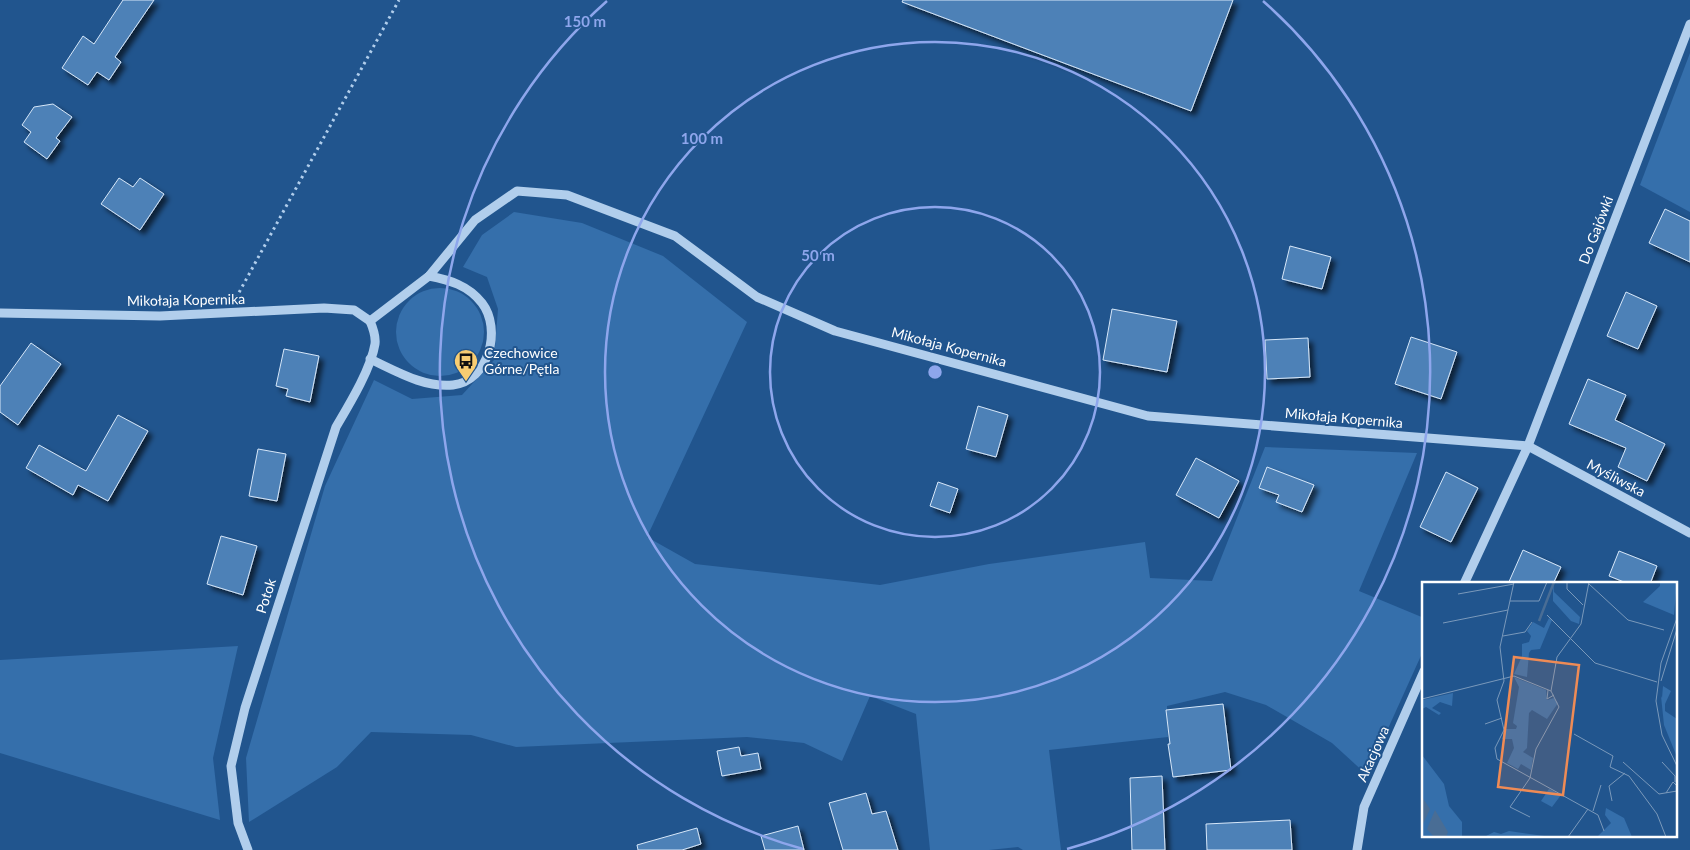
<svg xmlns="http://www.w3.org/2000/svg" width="1690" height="850" viewBox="0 0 1690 850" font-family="Lato,sans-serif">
  <defs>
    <filter id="shadow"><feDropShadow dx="4.5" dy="4.5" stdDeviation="2.5" flood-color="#0009"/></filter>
  </defs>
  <rect width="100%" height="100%" fill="#21558e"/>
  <g fill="#356fab">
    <path d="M 1690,53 L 1690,212 L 1640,185 Z"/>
    <path d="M 514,212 L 582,223 L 663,256 L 747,322 L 647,537 L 695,564 L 880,585 L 989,564 L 1145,542 L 1150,578 L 1212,581 L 1265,447 L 1417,453 L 1359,591 L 1424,618 L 1424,649 L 1367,775 L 1332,743 L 1266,705 L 1225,692 L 1167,706 L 1168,737 L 1049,750 L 1061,850 L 1023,850 L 1018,847 L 989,850 L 930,850 L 916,714 L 870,696 L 842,761 L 804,743 L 747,737 L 516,747 L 471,735 L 371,732 L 337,767 L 249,822 L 246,758 L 325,486 L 374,380 L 412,399 L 462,395 L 494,360 L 498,309 L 487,277 L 463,267 L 482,235 Z"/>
    <circle cx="440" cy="332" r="44"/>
    <path d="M 238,646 L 213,758 L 220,820 L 0,753 L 0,660 Z"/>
  </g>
  <g fill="#4e81b7" stroke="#d6e7f9" filter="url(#shadow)">
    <path d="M 123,0 L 154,0 L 115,57 L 121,62 L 109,80 L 97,72 L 88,85 L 62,68 L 83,36 L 94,44 Z"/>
    <path d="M 903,0 L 1233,0 L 1191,111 L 902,2 Z"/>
    <path d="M 53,104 L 72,117 L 56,138 L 60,141 L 47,159 L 24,142 L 31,132 L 22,125 L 34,107 Z"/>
    <path d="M 119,178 L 133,187 L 140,178 L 164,194 L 140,230 L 101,204 Z"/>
    <path d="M 1665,209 L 1690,221 L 1690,262 L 1649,243 Z"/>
    <path d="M 1290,246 L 1331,257 L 1322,289 L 1282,279 Z"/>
    <path d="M 1626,292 L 1657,306 L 1638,349 L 1607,336 Z"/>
    <path d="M 1112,309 L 1177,321 L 1167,372 L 1103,360 Z"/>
    <path d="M 1411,337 L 1457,352 L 1441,399 L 1395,384 Z"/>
    <path d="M 1308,338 L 1310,377 L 1267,379 L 1265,340 Z"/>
    <path d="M 31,343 L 61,364 L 18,425 L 0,412 L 0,386 Z"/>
    <path d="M 284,349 L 319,356 L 310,402 L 286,396 L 288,389 L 276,386 Z"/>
    <path d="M 1588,379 L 1626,395 L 1615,420 L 1665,444 L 1647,481 L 1618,467 L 1626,448 L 1569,424 Z"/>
    <path d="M 978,406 L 1008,415 L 996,457 L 966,449 Z"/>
    <path d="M 118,415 L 148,431 L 108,501 L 78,485 L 73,495 L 26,468 L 39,445 L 86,471 Z"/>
    <path d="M 258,449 L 286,454 L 277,501 L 249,496 Z"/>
    <path d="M 1196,458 L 1239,481 L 1219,518 L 1176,495 Z"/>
    <path d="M 1267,467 L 1314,485 L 1302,512 L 1276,502 L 1279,495 L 1259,488 Z"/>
    <path d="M 1446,472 L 1478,488 L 1451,542 L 1420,527 Z"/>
    <path d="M 938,482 L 958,489 L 950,513 L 930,506 Z"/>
    <path d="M 221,536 L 257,546 L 243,595 L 207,584 Z"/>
    <path d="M 1523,550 L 1561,567 L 1553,584 L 1508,584 Z"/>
    <path d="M 1619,551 L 1657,566 L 1650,584 L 1629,584 L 1609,576 Z"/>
    <path d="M 1223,704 L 1231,770 L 1173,777 L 1168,744 L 1170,744 L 1166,710 Z"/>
    <path d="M 739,747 L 741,756 L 758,753 L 761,769 L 722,776 L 717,751 Z"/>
    <path d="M 1162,776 L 1165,850 L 1132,850 L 1130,778 Z"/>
    <path d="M 866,793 L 872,814 L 886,811 L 898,850 L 843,850 L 829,803 Z"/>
    <path d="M 1290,820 L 1292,850 L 1207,850 L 1206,824 Z"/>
    <path d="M 798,826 L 804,850 L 765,850 L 761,836 Z"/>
    <path d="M 697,828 L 701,844 L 682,850 L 638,850 L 637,845 Z"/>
  </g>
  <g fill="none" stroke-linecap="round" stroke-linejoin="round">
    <path stroke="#b1ceec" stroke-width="3" stroke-dasharray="2.5 4" stroke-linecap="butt" d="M 236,298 L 399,0"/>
    <g stroke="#b1ceec" stroke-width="9">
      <path d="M 0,313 L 160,316 L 324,308 L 354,310 L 370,321"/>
      <path d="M 370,321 L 429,276 L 475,220 L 517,191 L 567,195 L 675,236 L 757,297 L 835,331 L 1148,416 L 1528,446 L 1690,533"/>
      <path d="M 370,359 C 396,371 424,388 453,385 C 489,381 502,329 482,303 C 468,285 449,280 429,276"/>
      <path d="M 1464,584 L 1528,446 L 1690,24"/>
      <path d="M 248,850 L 238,823 L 231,766 L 245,708 L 336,427 C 349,405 371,369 375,344 C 376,336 373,328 370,321"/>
      <path d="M 1357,850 L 1364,807 L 1424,671"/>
    </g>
  </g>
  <g fill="none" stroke="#8ea6ec" stroke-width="2.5">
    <circle cx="935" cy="372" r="165"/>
    <circle cx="935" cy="372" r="330"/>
    <path d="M803 849A495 495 0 0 1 607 1M1263 1A495 495 0 0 1 1067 849"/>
  </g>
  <defs>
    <g id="bus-pin" transform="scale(1.25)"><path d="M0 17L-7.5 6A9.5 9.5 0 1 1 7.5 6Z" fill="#f8cd72" stroke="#21558e"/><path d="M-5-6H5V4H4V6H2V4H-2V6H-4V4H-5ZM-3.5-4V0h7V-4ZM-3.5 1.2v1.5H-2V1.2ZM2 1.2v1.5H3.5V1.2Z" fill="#111"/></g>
  </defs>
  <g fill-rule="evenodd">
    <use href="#bus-pin" x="466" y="361"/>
  </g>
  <g text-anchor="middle" stroke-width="4" stroke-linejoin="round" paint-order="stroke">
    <g font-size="14" fill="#fff" stroke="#21558e">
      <text transform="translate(1596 230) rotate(-69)" y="5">Do Gajówki</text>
      <text transform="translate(186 300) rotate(-1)" y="5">Mikołaja Kopernika</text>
      <text transform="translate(949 347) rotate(15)" y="5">Mikołaja Kopernika</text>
      <text transform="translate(1344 418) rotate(5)" y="5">Mikołaja Kopernika</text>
      <text transform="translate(1616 478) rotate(28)" y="5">Myśliwska</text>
      <text transform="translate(266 596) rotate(-72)" y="5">Potok</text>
      <text transform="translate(1373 754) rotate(-66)" y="5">Akacjowa</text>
    </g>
    <g font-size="14" fill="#fff" stroke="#21558e" text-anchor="start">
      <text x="484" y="358">Czechowice<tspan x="484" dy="16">Górne/Pętla</tspan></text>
    </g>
  </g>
  <g transform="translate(1422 582)">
    <rect width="255" height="255" fill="#21558e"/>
    <path d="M 131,0 L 132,10 L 158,35 L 157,42 L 149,39 L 131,19 ZM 238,0 L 255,0 L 252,33 L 221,20 L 238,4 ZM 127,36 L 130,38 L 118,67 L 109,68 L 107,71 L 105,95 L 92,92 L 100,74 L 100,62 L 107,60 L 109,54 L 105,49 L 111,40 L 122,46 ZM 92,95 L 124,108 L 125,118 L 132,116 L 136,121 L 125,137 L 110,128 L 107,131 L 105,166 L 101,170 L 111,176 L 109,188 L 99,182 L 96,187 L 85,181 L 92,166 L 90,157 L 80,157 L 83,147 L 94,147 L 95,144 L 91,141 L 97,105 ZM 241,104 L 249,109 L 243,122 L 243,129 L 255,137 L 255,175 L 242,143 L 239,114 L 240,116 ZM 31,111 L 30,124 L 18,120 L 10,126 L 19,131 L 17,133 L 4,125 L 0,127 L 0,118 ZM 0,173 L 22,202 L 27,224 L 40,240 L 40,255 L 0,255 ZM 127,207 L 139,213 L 130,225 L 119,219 ZM 184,226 L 202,236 L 210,255 L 175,255 L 189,241 L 183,233 ZM 87,249 L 115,253 L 130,255 L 62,255 L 72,250 L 79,252 Z" fill="#356fab"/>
    <path d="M 0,215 L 8,227 L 1,242 L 0,242 ZM 13,228 L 26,250 L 24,255 L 12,255 L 5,247 Z" fill="#496d95"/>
    <path fill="none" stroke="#496d95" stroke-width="2.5" d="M 117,39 L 132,0"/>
    <path fill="none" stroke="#7a99bb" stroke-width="1" d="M 92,0 L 78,65 L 82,99 L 75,118 L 82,148 L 73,166 L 75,177 L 176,233 L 182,249M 145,0 L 145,7 L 161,23M 167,2 L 206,38 L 242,48M 36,12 L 92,2M 88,19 L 117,19 L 125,0M 125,33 L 173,81 L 235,100M 255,36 L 239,81 L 234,119 L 240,153 L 255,184M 21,41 L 86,28M 81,54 L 103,50 L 110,40M 239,99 L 255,47M 126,108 L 125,117 L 132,113M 129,109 L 135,75 L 159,42 L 167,0M 0,117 L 92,94 L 129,109M 63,142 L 80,136M 152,152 L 191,174 L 188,185 L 207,194 L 235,232 L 244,255M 201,180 L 237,212 L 255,209M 240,180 L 253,194 L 253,200M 244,211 L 251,200 L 255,204M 190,219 L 187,204 L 203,191M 171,229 L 179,203M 108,235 L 88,225 L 108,196 L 114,167 L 137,125 L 129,109M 146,255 L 166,227"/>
    <path fill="#ef8b55" fill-opacity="0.15" stroke="#ef8b55" stroke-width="2.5" d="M 92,75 L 157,83 L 141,213 L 76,205 Z"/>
    <rect width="255" height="255" fill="none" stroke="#fff" stroke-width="2.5"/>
  </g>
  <circle cx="935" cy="372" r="8" fill="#8ea6ec" stroke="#21558e" stroke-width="2.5"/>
  <g font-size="15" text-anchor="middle" font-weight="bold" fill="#8ea6ec" stroke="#21558e" stroke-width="4" stroke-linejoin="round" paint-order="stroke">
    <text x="585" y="27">150 m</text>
    <text x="702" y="144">100 m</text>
    <text x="818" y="261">50 m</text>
  </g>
</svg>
